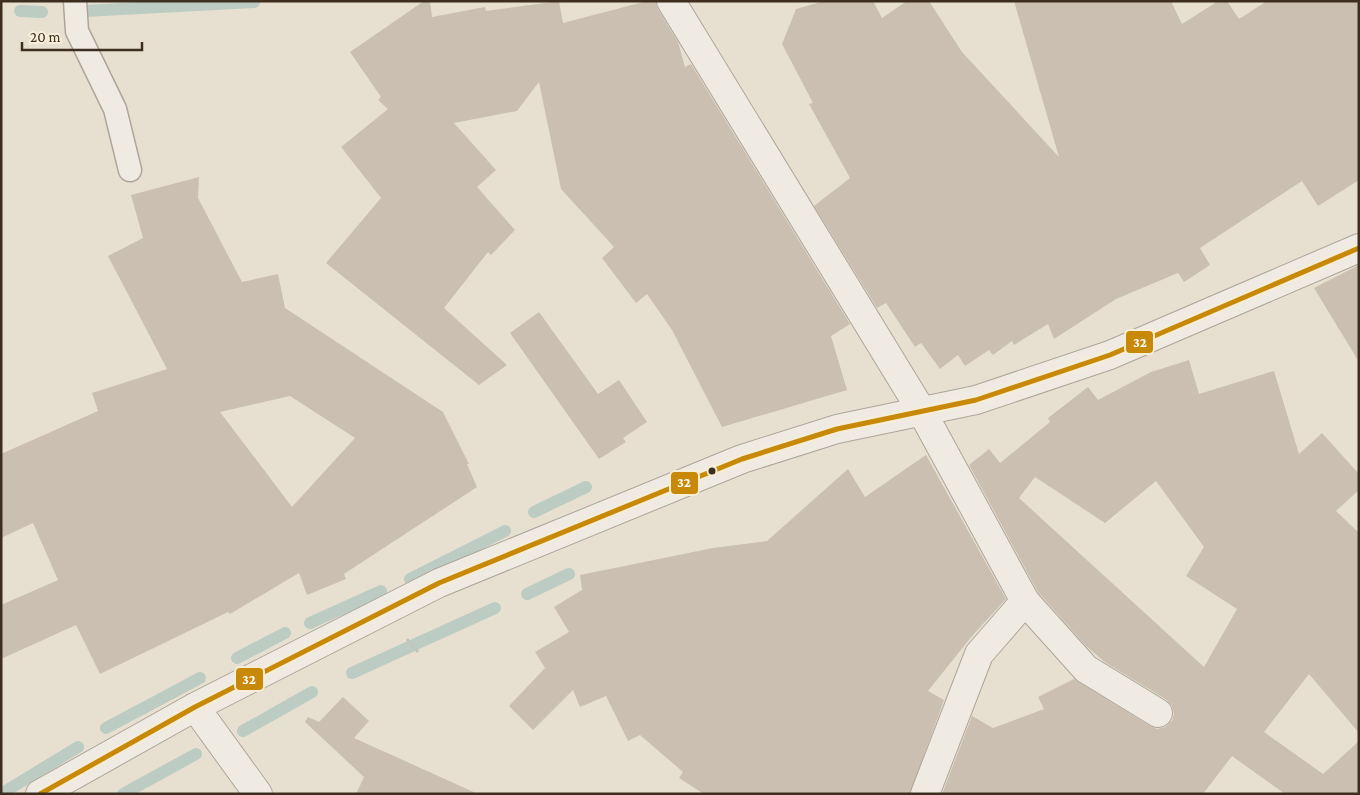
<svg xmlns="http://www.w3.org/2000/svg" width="1360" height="795" viewBox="0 0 1360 795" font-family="'Crimson Pro',serif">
  <rect width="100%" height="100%" fill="#e7e0d1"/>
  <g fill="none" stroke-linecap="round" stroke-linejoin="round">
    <g stroke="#bcccc2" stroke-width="12">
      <path d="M 20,11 L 42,12"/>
      <path d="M 84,11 L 254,2"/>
      <path d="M 534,512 L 586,487"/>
      <path d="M 410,579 L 505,531"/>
      <path d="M 527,594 L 569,574"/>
      <path d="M 310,623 L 381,591"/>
      <path d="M 237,658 L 285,633"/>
      <path d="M 352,673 L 495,608"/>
      <path d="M 106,728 L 200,678"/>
      <path d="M 243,731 L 312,692"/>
      <path d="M 1,794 L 78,747"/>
      <path d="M 123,794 L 196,754"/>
    </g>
  </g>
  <g fill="#cbbfb2" fill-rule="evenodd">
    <path d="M 424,1 L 430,1 L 432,17 L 485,7 L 486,11 L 559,1 L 563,23 L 647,1 L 655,1 L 658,9 L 678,42 L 685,67 L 691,64 L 850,324 L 831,336 L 847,390 L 722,427 L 672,330 L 647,294 L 636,303 L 602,258 L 614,247 L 561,189 L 539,82 L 517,111 L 454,123 L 496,170 L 477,187 L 515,230 L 491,255 L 488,252 L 444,308 L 507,365 L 479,385 L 326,263 L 381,198 L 341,147 L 388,109 L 378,100 L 381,97 L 350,52 Z"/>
    <path d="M 824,1 L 873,1 L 882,18 L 907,1 L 929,1 L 962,52 L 1059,157 L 1014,1 L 1171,1 L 1182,24 L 1218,1 L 1227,1 L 1239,19 L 1267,1 L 1359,1 L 1359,180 L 1318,206 L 1302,181 L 1200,248 L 1210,265 L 1184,282 L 1178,273 L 1116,299 L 1054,339 L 1048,324 L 1014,345 L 1012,341 L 993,355 L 989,350 L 965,366 L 958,355 L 940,369 L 921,343 L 915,347 L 886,303 L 877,308 L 814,206 L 850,178 L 809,104 L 813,103 L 782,44 L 796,9 Z"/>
    <path d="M 199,177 L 198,198 L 242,282 L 278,274 L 285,308 L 443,412 L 469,464 L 467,464 L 477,487 L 344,574 L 346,579 L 307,595 L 299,573 L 230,614 L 228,612 L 100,674 L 76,625 L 1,659 L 1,605 L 58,580 L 33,523 L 1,538 L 1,454 L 98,411 L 92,393 L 167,369 L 108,256 L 143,238 L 131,195 ZM 290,396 L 355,438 L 292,507 L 220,412 Z"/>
    <path d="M 1359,265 L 1359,362 L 1314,288 Z"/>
    <path d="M 539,312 L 598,394 L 619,380 L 647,422 L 623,438 L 626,442 L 599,459 L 510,333 Z"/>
    <path d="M 1189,360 L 1199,394 L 1274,371 L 1299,454 L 1322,433 L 1359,474 L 1359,490 L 1336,511 L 1359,533 L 1359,733 L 1309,674 L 1264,732 L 1323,774 L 1359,741 L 1359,794 L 1285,794 L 1232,756 L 1203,794 L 942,794 L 972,716 L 993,728 L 1044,709 L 1038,697 L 1074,679 L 1150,726 L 1157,729 L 1165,727 L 1172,721 L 1174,714 L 1172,706 L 1167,700 L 1106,663 L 1086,646 L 1038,592 L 969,465 L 989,449 L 1000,463 L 1050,422 L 1048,418 L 1088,387 L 1098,400 L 1151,372 ZM 1035,477 L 1105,523 L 1156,481 L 1204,547 L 1186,576 L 1237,609 L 1204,667 L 1019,498 Z"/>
    <path d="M 926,455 L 1006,599 L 972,636 L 928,691 L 944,700 L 910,794 L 704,794 L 679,778 L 683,772 L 640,735 L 628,741 L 606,696 L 580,707 L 573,690 L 533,730 L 509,706 L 545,668 L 535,652 L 569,632 L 554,607 L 582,590 L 580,575 L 713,548 L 767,541 L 848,469 L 865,497 Z"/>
    <path d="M 343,697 L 369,721 L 354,738 L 478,794 L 356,794 L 364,777 L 305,722 L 308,717 L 319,722 Z"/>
  </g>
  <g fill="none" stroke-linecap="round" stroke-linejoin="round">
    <g stroke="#ada599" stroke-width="25">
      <path id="service" d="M 75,1 L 77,31 L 115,109 L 130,170"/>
    </g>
    <g stroke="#ada599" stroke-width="30">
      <g id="minor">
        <path d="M 671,1 L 921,410 L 1025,601 L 1086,669 L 1158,713"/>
        <path d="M 195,707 L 258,794"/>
        <path d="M 925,794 L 979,654 L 1025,601"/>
      </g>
    </g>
    <g stroke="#ada599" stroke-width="30">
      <path id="tertiary" d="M 40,794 L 195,707 L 439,583 L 742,459 L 837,429 L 976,400 L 1110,355 L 1359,248"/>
    </g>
    <path stroke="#c8c2b9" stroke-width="3" stroke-dasharray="4 2.5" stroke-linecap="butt" d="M 407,639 L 419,653"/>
    <use href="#service" stroke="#efebe3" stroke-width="22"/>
    <use href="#minor" stroke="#efebe3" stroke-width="28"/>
    <use href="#tertiary" stroke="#efebe3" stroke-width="28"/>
    <g stroke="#f7eed8" stroke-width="9">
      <path id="bus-1" d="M 40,794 L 195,707 L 439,583 L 742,459 L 837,429 L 976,400 L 1110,355 L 1359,248"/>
    </g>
    <use href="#bus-1" stroke="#c88808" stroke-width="5"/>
  </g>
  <circle fill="#3d2e20" stroke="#f7eed8" stroke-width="2" cx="712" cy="471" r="4.5"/>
  <g stroke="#f7eed8" stroke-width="2">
    <rect x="1125" y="330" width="29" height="24" rx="5" fill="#c88808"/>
    <rect x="670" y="471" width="29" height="24" rx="5" fill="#c88808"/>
    <rect x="235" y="667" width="29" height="24" rx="5" fill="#c88808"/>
  </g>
  <g font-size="14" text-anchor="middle" font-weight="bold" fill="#fff">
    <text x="1140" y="347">32</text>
    <text x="684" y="487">32</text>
    <text x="249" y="684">32</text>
  </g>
  <rect width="1360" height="795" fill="none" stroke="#3d2e20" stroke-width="5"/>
  <path d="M22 42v8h120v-8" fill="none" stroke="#3d2e20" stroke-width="2.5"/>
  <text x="30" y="42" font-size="15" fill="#3d2e20" stroke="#f7eed8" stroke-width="4" paint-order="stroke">20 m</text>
</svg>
